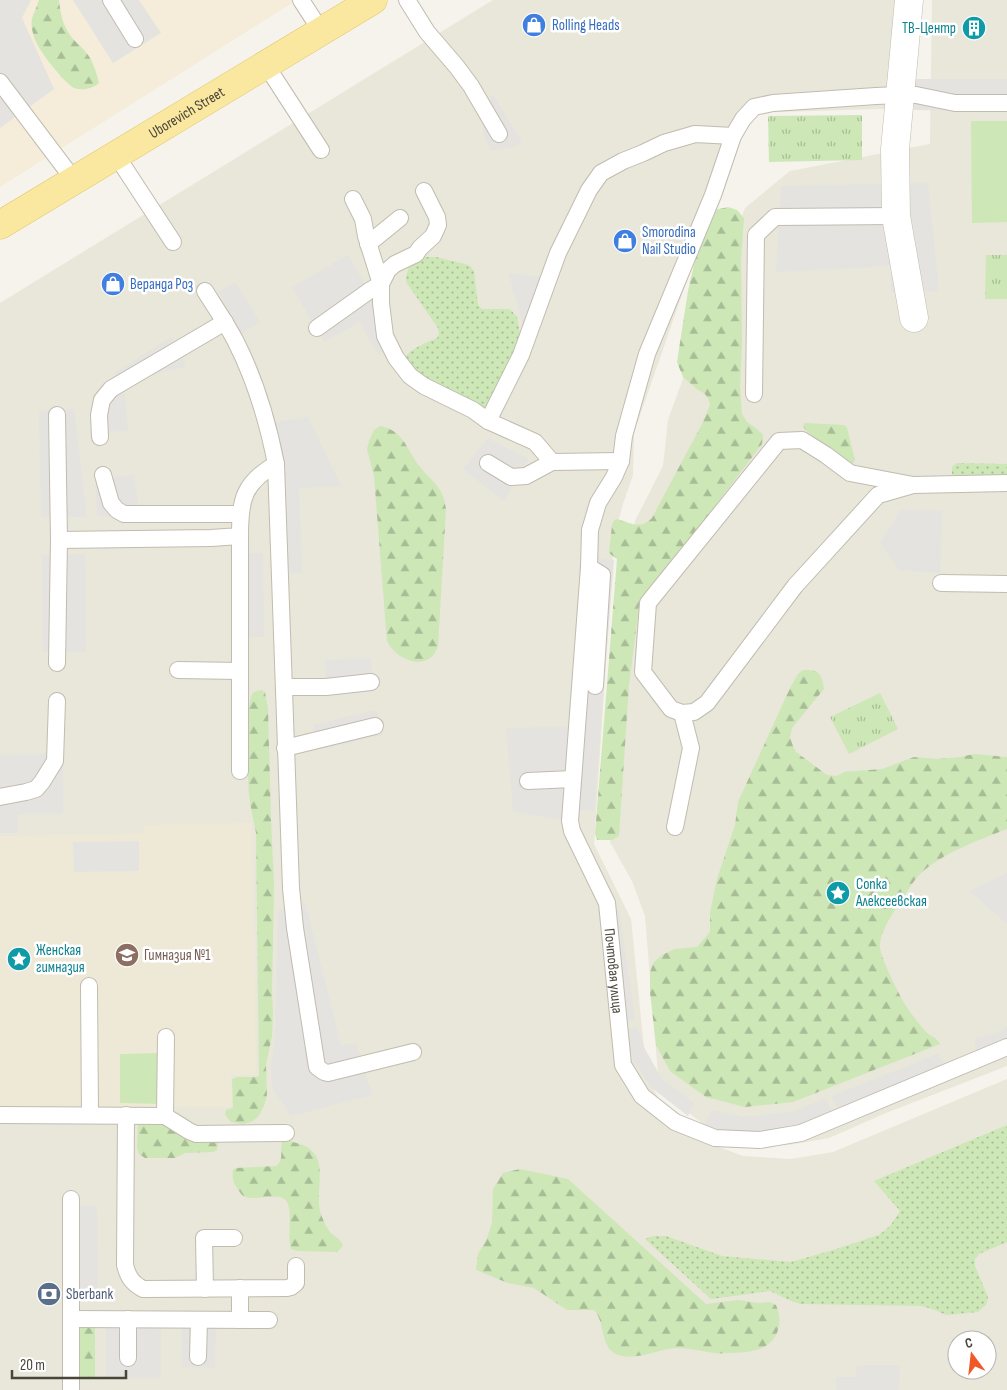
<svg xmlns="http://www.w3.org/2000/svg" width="1007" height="1390" viewBox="0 0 1007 1390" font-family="'Sofia Sans Condensed',sans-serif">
  <defs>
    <pattern id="grass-dots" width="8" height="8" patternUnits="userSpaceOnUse" patternTransform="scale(1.25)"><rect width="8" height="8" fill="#cde7b7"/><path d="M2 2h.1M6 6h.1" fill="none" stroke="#a8bd96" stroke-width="1.8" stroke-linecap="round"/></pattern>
    <pattern id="forest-firs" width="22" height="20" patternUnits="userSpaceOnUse" patternTransform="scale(1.25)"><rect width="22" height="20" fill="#cde7b7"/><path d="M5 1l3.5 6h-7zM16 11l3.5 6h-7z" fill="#a8bd96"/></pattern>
    <pattern id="park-tufts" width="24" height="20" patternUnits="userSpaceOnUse" patternTransform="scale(1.25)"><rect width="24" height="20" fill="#cde7b7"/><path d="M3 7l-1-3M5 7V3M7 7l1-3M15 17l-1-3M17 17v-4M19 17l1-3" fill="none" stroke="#a8bd96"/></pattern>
  </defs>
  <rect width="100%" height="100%" fill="#f5f3ec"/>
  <g fill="#e9e6da" fill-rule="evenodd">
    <path d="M 493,0 L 912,0 L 912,108 L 745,113 L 634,433 L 633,475 L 622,507 L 614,539 L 594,844 L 631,919 L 647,1078 L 666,1111 L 700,1140 L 743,1156 L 791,1159 L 833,1152 L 1007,1079 L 1007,1390 L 0,1390 L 0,303 ZM 957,1340 L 987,1340 L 987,1370 L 957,1370 Z"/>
    <path d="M 932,0 L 1007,0 L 1007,1066 L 886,1113 L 829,1138 L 789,1145 L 745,1142 L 706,1126 L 676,1103 L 658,1074 L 645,916 L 632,881 L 610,842 L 618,735 L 627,544 L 636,519 L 663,466 L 668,420 L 745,208 L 790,171 L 930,144 Z"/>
  </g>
  <path fill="#f5ecd9" d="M 0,0 L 297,0 L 0,187 Z"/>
  <path fill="#eee9d7" d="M 252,823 L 256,1075 L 231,1075 L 232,1107 L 0,1106 L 0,836 L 144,834 L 144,825 Z"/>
  <g fill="url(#grass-dots)">
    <path d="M 424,257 L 436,257 L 468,265 L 471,267 L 474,271 L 478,305 L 482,309 L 510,309 L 517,317 L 521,340 L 489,408 L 484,409 L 411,372 C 409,367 404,361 406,357 C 408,350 430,341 437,338 L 439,335 L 438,328 L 406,282 C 407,266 410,264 424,257 Z"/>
    <path d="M 957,463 L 1007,464 L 1007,479 L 953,478 L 952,474 L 952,467 Z"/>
    <path d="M 1007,1125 L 1007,1242 L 979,1254 L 975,1259 L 975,1266 L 988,1297 L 986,1305 L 978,1312 L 946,1315 L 935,1310 L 922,1306 L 800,1304 L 789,1300 L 770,1291 L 711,1299 L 645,1239 L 653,1236 L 666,1236 L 722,1256 L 791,1262 L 833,1250 L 879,1235 L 890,1226 L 900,1211 L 874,1181 Z"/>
  </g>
  <g fill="url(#forest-firs)">
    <path d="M 39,0 L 59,0 C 60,10 62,22 67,30 C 71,38 76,42 82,48 C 92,57 96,71 99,83 C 93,89 78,92 71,86 C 60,77 35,47 33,33 C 29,17 35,14 39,0 Z"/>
    <path d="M 728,207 L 737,210 L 744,218 L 741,259 L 742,345 L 740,386 L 741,402 L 742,414 L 747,422 L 757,429 L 763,435 L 762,444 L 639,607 L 629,685 L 619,836 L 612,840 L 597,840 L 595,834 L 617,559 L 609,553 L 612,525 L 614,520 L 617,519 C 631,523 640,530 652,518 L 703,422 L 710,405 L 708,398 L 704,393 L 698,390 L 683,377 L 677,362 L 688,291 L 703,226 L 715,210 Z"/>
    <path d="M 805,423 L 844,425 L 847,428 L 855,460 L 853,463 L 851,464 L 810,434 L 805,429 L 803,426 Z"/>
    <path d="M 380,426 C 404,430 407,451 420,467 C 433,483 443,486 446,509 L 438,646 C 437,649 436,651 434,654 C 421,671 394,657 387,641 L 374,476 L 367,449 L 369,441 L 374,430 Z"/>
    <path d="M 803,670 C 819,669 822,674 824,689 L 792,728 L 790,737 L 793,746 L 796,752 L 827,775 L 837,776 L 844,772 L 882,769 L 914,757 L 938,759 L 960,757 L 974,754 L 1007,757 L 1007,829 C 979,840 940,854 919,875 C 910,885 903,899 895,910 C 888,921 879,935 880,948 C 882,960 897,990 903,1001 C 908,1010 919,1024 926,1032 C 931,1037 937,1037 940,1044 L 793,1102 L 745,1107 L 706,1097 L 670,1071 L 656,1045 L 650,992 L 650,972 L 654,962 L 662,955 L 675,949 L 697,947 L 710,932 L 710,913 L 717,879 L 735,825 L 738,802 L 790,688 L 798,674 Z"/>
    <path d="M 261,690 L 265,692 L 268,709 L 271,820 L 274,884 L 272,992 L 273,1013 L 272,1036 L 266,1065 L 267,1095 L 264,1106 L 258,1117 L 251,1122 L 243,1124 L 231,1122 L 225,1115 L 226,1110 L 233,1108 L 232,1079 L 237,1077 L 257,1077 L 259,1075 L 256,833 C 254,820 250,807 249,794 C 248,779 245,701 253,693 C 255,691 258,691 261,690 Z"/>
    <path d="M 144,1122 L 166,1122 L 217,1140 L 218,1142 L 217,1150 L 213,1152 L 185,1153 L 175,1158 L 145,1158 L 139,1154 L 137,1148 L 138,1125 Z"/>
    <path d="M 286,1140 C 292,1142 299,1143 305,1146 C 331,1159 313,1192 321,1214 C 323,1220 326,1227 330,1232 C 335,1237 341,1239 343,1246 L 337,1252 L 298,1251 L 291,1249 C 287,1235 293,1212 287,1202 C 279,1189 253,1204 242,1195 C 240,1193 239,1190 237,1188 C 233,1182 232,1177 233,1170 L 236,1168 L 276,1166 C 284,1160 280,1151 282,1142 Z"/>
    <path d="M 520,1169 L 568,1179 L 706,1304 L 738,1300 L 758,1303 L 770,1302 L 776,1305 C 780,1314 781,1325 776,1335 C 767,1352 747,1352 729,1353 C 724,1353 719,1354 714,1353 C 701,1351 689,1348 676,1348 C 659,1349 635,1361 619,1355 C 599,1349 606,1322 594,1310 L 567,1310 L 534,1288 L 508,1283 L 476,1270 L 478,1254 L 486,1241 L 492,1223 L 493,1189 L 503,1173 Z"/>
    <path d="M 79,1327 L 95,1327 L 95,1376 L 93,1379 L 81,1379 L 79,1378 Z"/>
  </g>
  <g fill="url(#park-tufts)">
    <path d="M 862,115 L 862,160 L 769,162 L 768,116 Z"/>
    <path d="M 986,255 L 1007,255 L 1007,299 L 985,299 Z"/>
    <path d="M 880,693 L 898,729 L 849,754 L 830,717 Z"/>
  </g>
  <g fill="#cde7b7">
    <path d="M 971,121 L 1007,121 L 1007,222 L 972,223 Z"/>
    <path d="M 162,1053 L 162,1104 L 120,1103 L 120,1054 Z"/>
  </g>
  <g fill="#e4e3e0">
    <path d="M 0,0 L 31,0 L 22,18 L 54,89 L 0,128 Z"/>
    <path d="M 73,0 L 139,0 L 161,33 L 113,63 Z"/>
    <path d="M 914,79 L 1007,79 L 1007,111 L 914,110 Z"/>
    <path d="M 493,94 L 522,142 L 516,146 L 492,151 L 484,136 L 482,111 Z"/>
    <path d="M 928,183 L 939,291 L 891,292 L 891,266 L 776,272 L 781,186 Z"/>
    <path d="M 348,255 L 399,343 L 379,355 L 359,322 L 324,342 L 292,287 Z"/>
    <path d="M 508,273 L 541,277 L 525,331 Z"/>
    <path d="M 235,282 L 260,322 L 242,333 L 218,292 Z"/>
    <path d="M 171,337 L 186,367 L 117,382 L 115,373 Z"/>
    <path d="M 124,388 L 128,430 L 94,434 L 93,394 Z"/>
    <path d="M 74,409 L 87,517 L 41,517 L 39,411 Z"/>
    <path d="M 308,417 L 341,486 L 299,488 L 302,573 L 287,573 L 284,462 L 275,422 Z"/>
    <path d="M 488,438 L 528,459 L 504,501 L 463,469 Z"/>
    <path d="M 134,475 L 140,519 L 97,516 L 95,479 Z"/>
    <path d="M 902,509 L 942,511 L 940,573 L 899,570 L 880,543 Z"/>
    <path d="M 236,553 L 263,553 L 264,637 L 237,637 Z"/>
    <path d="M 85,554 L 86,652 L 43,652 L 42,555 Z"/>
    <path d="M 595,558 L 614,560 L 594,811 L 575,809 Z"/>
    <path d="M 371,658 L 375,691 L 326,696 L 325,660 Z"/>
    <path d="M 376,710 L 383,735 L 319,750 L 313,725 Z"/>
    <path d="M 567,727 L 566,821 L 513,811 L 506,728 Z"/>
    <path d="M 63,754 L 63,813 L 18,814 L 18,833 L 0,833 L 0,755 Z"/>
    <path d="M 139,841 L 139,871 L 74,872 L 73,842 Z"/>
    <path d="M 1007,873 L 1007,924 L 970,891 Z"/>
    <path d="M 305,902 L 341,1046 L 356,1043 L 372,1095 L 291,1116 L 272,1087 L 271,1064 L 275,1042 L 278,911 Z"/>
    <path d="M 608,910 L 619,910 L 635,1020 L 619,1022 Z"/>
    <path d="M 637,1027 L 645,1049 L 662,1079 L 694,1103 L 688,1116 L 652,1088 L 633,1060 L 625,1029 Z"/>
    <path d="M 1007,1027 L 1007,1047 L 979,1060 L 974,1039 L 1002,1031 Z"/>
    <path d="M 938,1054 L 945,1066 L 839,1112 L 832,1096 Z"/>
    <path d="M 826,1098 L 832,1114 L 799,1129 L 760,1135 L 715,1132 L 704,1127 L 712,1110 L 744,1117 L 795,1111 Z"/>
    <path d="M 67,1206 L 97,1206 L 98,1293 L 67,1293 Z"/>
    <path d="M 106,1325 L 161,1326 L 161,1378 L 106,1378 Z"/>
    <path d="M 182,1326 L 216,1327 L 215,1368 L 181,1367 Z"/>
    <path d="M 857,1365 L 900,1365 L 899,1390 L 836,1390 L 836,1377 L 856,1377 Z"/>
  </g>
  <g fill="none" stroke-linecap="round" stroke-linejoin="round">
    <g stroke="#c1bcaf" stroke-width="18">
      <g id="lane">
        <path d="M 111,0 L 135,39"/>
        <path d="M 301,0 L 321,31"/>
        <path d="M 407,0 L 427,32 L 457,67 L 471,86 L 499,134"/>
        <path d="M 266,65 L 321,150"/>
        <path d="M 0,82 L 74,180"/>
        <path id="s1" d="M 733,136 L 713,195 L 647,354 L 624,436 L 621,461 L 614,477 L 598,503 L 593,520 L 590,530 L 589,567 L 570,821 L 572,831 L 607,903 L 623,1065 L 642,1096 L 675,1122 L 715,1138 L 760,1140 L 801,1133 L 1007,1047"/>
        <path d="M 116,155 L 173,242"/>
        <path d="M 353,199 L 363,219 L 366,236 L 381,284 L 381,303 L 385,336 L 396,358 L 410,376 L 424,386 L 473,410 L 488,421 L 535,442 L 552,462 L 621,461"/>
        <path d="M 368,244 L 400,218"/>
        <path d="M 205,291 C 215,307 226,323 235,340 C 254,377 268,423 276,464 L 291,888 L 295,928 L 317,1067 L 324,1072 L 328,1073 L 413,1052"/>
        <path d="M 317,328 L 369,291 L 381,284 L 388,270 L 395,264 L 416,254 L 420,248 L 433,236 L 438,225 L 437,217 L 424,191"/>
        <path d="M 754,394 L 756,235 L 775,217 L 896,216"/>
        <path d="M 488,421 L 521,355 L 558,253 L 589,190 L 601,173 L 623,161 L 643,153 L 664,143 L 695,134 L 733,136 L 743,119 L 754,107 L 773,103 L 876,96 L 899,95 L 916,95 L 955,103 L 1007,103"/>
        <path d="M 100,437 L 99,415 L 102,400 L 111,389 L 225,322"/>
        <path d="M 488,463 L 511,477 L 526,476 L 552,462"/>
        <path d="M 103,475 L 111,503 L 117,510 L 124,514 L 240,514"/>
        <path d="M 913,485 L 878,495 L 795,586 L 707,703 L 694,712 L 682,713 L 671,709 L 643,672 L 648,603 L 779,441 L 802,440 L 826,455 L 850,473 L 913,485 L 1007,483"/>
        <path d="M 240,536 L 240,771"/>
        <path d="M 59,540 L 211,538 L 240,536 C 240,500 243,483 276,464"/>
        <path d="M 589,567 L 602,575 L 595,686"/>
        <path d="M 941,583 L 1007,584"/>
        <path d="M 57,663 L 59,540 L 57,415"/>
        <path d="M 178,670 L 240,671"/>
        <path d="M 284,687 L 326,687 L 371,682"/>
        <path d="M 285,748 L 375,726"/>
        <path d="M 528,781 L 573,779"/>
        <path d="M 0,797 L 26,792 L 36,789 L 42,782 L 55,761 L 57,701"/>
        <path d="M 675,827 L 691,748 L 682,713"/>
        <path d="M 89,986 L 90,1115"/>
        <path d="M 0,1115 L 165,1116 L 189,1131 L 196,1134 L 286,1133"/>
        <path d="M 126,1115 L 125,1265 C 128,1277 132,1283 143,1289 L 287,1288 L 291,1287 L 296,1283 L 296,1266"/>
        <path d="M 165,1116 L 166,1037"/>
        <path d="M 240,1288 L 240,1320"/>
        <path d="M 205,1289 L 204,1238 L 234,1238"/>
        <path d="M 72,1319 L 269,1320"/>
        <path d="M 128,1319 L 128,1358"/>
        <path d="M 198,1357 L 199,1320"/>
        <path d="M 71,1390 L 71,1199"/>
      </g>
    </g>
    <g stroke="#c1bcaf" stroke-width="29">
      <path id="street" d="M 909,0 L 895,149 L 896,216 L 914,318"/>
    </g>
    <g stroke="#e0c870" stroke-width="29">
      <g id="primary">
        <path id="s2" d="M 0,225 L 373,0"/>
      </g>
    </g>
    <use href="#lane" stroke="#fff" stroke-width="16"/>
    <use href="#street" stroke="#fff" stroke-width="28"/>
    <use href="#primary" stroke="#fae8a0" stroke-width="28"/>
  </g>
  <defs>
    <g id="shop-disc" transform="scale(1.25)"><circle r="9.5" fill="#3f7fe0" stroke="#fff"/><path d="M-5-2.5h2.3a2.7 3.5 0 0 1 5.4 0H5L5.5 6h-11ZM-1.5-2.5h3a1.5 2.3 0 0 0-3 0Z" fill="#fff"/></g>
    <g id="building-disc" transform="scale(1.25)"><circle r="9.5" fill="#0f9aa8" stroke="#fff"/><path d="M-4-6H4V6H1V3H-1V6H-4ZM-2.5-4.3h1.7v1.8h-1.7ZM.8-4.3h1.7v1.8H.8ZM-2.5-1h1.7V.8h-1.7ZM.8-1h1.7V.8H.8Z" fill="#fff"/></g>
    <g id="sight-disc" transform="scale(1.25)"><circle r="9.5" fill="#0f9aa8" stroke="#fff"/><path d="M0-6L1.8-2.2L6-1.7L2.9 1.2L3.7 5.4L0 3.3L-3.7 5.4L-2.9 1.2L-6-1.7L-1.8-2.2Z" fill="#fff"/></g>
    <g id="school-disc" transform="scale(1.25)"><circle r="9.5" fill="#8d6e63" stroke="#fff"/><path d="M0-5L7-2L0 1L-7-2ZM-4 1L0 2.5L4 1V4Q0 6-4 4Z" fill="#fff"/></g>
    <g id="bank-disc" transform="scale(1.25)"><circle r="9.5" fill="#5c6f8a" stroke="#fff"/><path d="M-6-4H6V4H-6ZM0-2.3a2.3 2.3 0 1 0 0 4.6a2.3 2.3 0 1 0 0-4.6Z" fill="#fff"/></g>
  </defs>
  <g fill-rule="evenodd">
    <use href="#shop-disc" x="534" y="25"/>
    <use href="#building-disc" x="974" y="28"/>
    <use href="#shop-disc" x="625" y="241"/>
    <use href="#shop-disc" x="113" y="284"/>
    <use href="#sight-disc" x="838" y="893"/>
    <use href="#school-disc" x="127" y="955"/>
    <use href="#sight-disc" x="19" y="959"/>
    <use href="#bank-disc" x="49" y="1294"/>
  </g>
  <g text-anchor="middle" stroke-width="5" stroke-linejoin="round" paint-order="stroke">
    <g font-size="15" fill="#366cbe" stroke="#fff" text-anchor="start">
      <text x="552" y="30">Rolling Heads</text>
      <text x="642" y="237">Smorodina<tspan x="642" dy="17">Nail Studio</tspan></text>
      <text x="130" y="289">Веранда Роз</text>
    </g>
    <g font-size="15" fill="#0d838f" stroke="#fff" text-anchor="start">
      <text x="956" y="33" text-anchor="end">ТВ-Центр</text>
      <text x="856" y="889">Сопка<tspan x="856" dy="17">Алексеевская</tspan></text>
      <text x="36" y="955">Женская<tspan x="36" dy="17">гимназия</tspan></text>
    </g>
    <g font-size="15" fill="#4a453a" stroke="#fff">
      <text dy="5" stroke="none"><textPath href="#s2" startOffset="218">Uborevich Street</textPath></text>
      <text dy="5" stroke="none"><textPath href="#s1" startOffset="871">Почтовая улица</textPath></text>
    </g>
    <g font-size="15" fill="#785e54" stroke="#fff" text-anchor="start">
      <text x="144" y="960">Гимназия №1</text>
    </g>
    <g font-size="15" fill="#4e5e75" stroke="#fff" text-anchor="start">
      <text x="66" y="1299">Sberbank</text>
    </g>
  </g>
  <g transform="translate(972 1355) rotate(345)"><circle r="24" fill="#ffffff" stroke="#b7b5b0"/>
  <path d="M0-4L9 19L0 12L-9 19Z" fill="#f15828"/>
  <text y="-8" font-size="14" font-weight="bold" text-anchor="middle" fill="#4a453a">С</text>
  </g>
  <path d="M12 1370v8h114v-8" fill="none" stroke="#4a453a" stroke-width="2.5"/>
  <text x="20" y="1370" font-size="15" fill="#4a453a" stroke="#ffffff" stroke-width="4" paint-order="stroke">20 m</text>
</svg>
